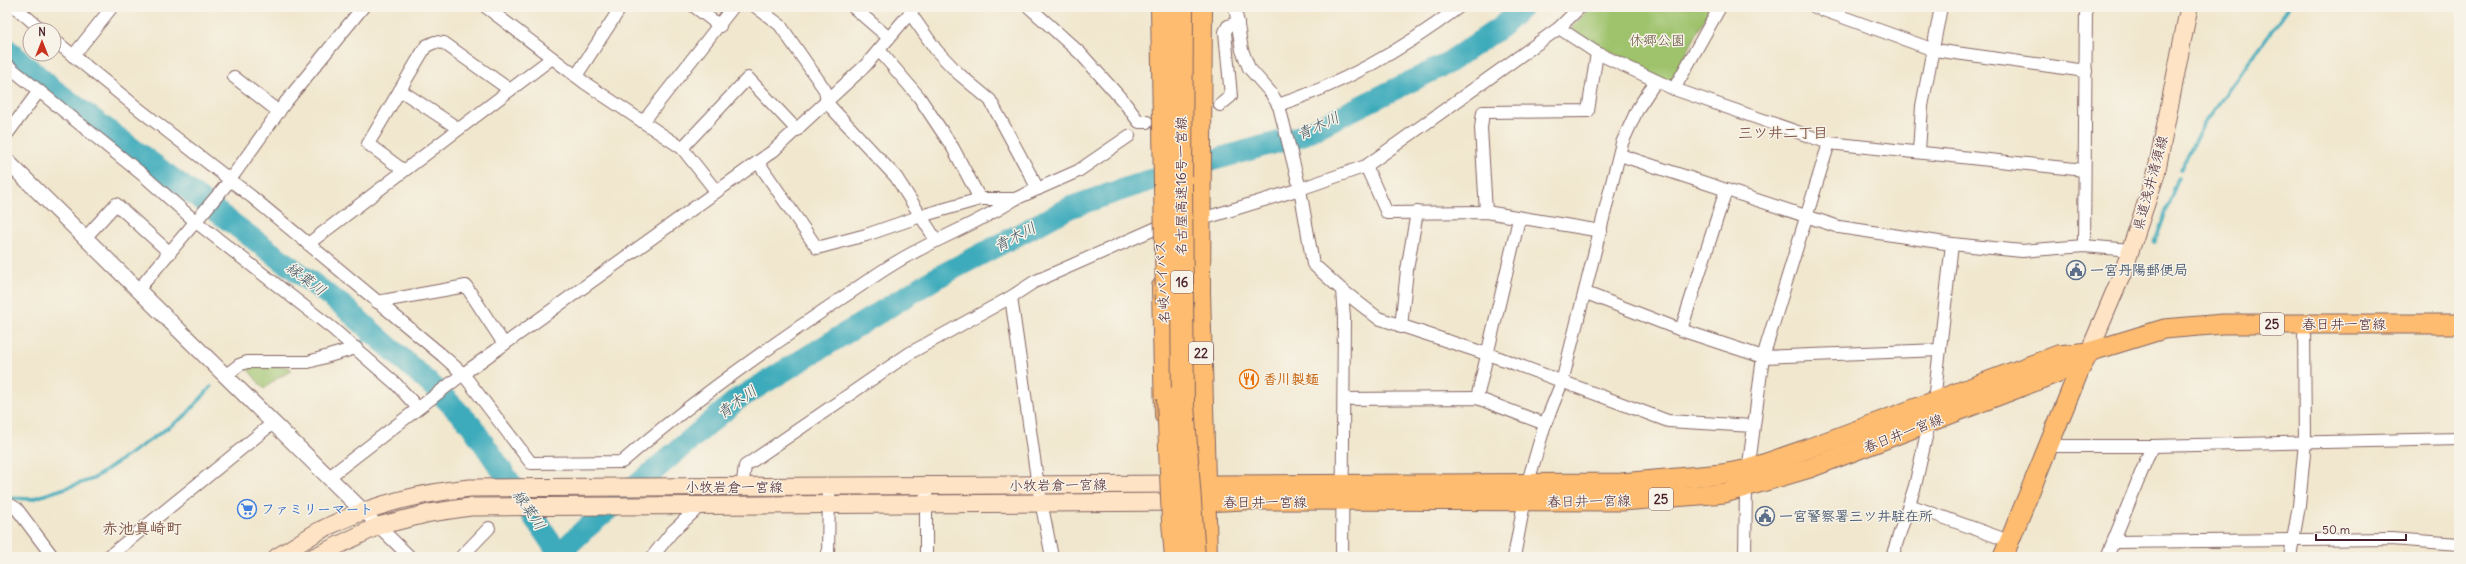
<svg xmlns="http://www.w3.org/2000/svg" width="2466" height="564" viewBox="0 0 2466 564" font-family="Delius,'Klee One',sans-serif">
  <rect width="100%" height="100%" fill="#f7f3e8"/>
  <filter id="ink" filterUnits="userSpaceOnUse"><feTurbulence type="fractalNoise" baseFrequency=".025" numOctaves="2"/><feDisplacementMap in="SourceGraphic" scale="8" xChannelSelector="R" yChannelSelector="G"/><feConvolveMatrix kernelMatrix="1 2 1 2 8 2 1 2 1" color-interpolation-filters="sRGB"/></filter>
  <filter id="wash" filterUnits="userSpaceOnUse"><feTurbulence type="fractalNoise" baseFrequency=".012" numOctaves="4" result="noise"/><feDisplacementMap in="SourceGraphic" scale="16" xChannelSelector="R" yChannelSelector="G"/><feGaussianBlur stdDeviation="0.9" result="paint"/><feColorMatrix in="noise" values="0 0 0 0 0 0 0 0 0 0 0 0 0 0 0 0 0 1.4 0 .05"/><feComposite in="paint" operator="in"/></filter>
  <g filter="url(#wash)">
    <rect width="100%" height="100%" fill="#f1e7ce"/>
    <g fill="#9fc36d" stroke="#74714c">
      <path d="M 1591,7 L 1711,7 L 1670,84 L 1570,29 Z"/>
      <path d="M 245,366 L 289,367 L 292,371 L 279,377 L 264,389 Z"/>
    </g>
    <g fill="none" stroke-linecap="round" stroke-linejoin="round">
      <g stroke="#3dabbb" stroke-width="3.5">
        <path d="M 2180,170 L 2203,125 L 2289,7"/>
        <path d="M 2155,242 L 2178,178"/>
        <path d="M 361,342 L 377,336"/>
        <path d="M 7,498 L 32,499 L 93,479 L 185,416 L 211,387"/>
      </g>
      <g stroke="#3dabbb" stroke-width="22">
        <path d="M 7,49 L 53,89 L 343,306 L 436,389 L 471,425 L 559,554"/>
        <path d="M 560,557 L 559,554 L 584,530 L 738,399 L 936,278 L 1071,207 L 1195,165 L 1300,136 L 1446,64 L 1501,27 L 1522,7"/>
      </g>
    </g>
  </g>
  <g filter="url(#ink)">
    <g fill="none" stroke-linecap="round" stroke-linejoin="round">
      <g stroke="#846564" stroke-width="14">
        <g id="minor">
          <path d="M 15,7 L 42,30"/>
          <path d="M 486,7 L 585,83 L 682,148 L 716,191"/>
          <path d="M 695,7 L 720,26"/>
          <path d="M 756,7 L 780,25 L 825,90 L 827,103 L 896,177 L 936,240"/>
          <path d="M 853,7 L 889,38"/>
          <path d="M 1029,7 L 1081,54 L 1124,102 L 1139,122 L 1147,122"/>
          <path d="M 1235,7 L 1242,50 L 1249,68 L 1271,93 L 1279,106 L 1300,189 L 1313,264 L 1342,290 L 1344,318 L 1342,557"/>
          <path d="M 1815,7 L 1934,50 L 2086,71"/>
          <path d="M 910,13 L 936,50 L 959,74 L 990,100 L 1038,189"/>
          <path d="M 1559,28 L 1597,53 L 1674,89 L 1829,143 L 2084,170"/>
          <path d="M 54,40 L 135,106 L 252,197 L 443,356 L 463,374 L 531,463 L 622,462 C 692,401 767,348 845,296 C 862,285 878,273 895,263 C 934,239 978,224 1015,199"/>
          <path d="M 879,50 L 919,97 L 953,148 L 980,199"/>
          <path d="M 73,56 L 112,7"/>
          <path d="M 7,65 L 143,175 L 196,222 L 332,328 L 396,384 L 418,408"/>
          <path d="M 576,76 L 621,7"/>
          <path d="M 234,77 L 279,112"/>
          <path d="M 1674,89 L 1720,7"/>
          <path d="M 400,90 L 459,129"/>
          <path d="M 1220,105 L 1231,96 L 1225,32 L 1228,26 L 1238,22"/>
          <path d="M 1278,105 C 1343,84 1405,48 1459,7"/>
          <path d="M 643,122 L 733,7"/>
          <path d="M 7,134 L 39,91"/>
          <path d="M 682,148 L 748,78 L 797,130"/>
          <path d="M 1919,151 L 1922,106 L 1941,7"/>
          <path d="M 1620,155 L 1839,227 L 1952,244 L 2022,251 L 2084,246 L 2131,250"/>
          <path d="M 758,162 L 817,248 L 866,235 L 921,216 L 980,199 L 1015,199 L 1078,171 L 1129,136"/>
          <path d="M 1366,166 L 1387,213 L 1486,212 L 1601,231"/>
          <path d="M 403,170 L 368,144 L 426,46 L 435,42 L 444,43 L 510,90"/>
          <path d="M 1486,212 L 1481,128 L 1483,112 L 1588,111 L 1597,53"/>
          <path d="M 1202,219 L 1300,189 L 1366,166 L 1559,28 L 1580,7"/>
          <path d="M 85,238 L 116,204 L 170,253"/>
          <path d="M 308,244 L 552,58"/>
          <path d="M 2084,246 L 2086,7"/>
          <path d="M 138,290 L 227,184 L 285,103 L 363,7"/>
          <path d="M 1342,290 L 1378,318 L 1502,359 L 1668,421 L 1753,426"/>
          <path d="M 1586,293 L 1681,330 L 1763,357 L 1940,350"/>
          <path d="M 377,302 L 466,286 L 504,344"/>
          <path d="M 1401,327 L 1407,270 L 1417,212"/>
          <path d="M 1681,330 L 1726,190"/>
          <path d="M 225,376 L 239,365 L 247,362 L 308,362 L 356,348"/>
          <path d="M 1477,398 L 1519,219"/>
          <path d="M 1344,399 L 1477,398 L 1545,424"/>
          <path d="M 2050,446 L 2152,446 L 2459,439"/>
          <path d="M 329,477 L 463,374 L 773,151 L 866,65 L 915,7"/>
          <path d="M 742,488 L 745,466 L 910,353 L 1011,297"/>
          <path d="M 7,503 L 17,509 L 53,557"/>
          <path d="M 1909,505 L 2009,541"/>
          <path d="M 364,512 L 410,557"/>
          <path d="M 2114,542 L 2391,539 L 2459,544"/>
          <path d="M 108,557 L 273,423"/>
          <path d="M 461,557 L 489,528"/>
          <path d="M 652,557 L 672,532 L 700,506"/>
          <path d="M 828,557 L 829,487"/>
          <path d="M 926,557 L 926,486"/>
          <path d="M 1052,557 L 1038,486 L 1011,297 L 1034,282 L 1159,227"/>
          <path d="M 1514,557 L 1528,482 L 1545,424 L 1562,382 L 1622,143 L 1638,108 L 1656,81"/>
          <path d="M 1745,557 L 1746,487 L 1763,357 L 1829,143"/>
          <path d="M 1892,557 L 1915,486 L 1934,401 L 1952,244"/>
          <path d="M 2107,557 L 2152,446"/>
          <path d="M 2290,557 L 2299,506 L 2305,442 L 2304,324"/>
        </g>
      </g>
      <g stroke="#846564" stroke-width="17">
        <path id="tertiary" d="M 7,161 L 364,512"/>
      </g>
      <g stroke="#846564" stroke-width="19">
        <g id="secondary">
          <path d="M 2089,352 L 2123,272 L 2156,174 L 2189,7"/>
          <path d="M 277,557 C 291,549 305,539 319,531 C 365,507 418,493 470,488 L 1183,484"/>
          <path d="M 314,557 L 378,526 L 430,513 L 470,507 L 1185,502"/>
        </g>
      </g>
      <g stroke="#846564" stroke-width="21">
        <g id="primary">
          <path d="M 1205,485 L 1621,483 L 1722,474 L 1749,469 L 1804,450 L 2058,355 L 2089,352 L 2164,329 L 2223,324 L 2459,324"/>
          <path d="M 1205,502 L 1244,500 L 1622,501 L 1725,493 L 1810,468 L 2013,390 L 2059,372 L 2088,353"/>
          <path d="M 2003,557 L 2079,371 L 2089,353"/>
        </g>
      </g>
      <g stroke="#846564" stroke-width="22">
        <g id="trunk">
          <path d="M 1202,7 L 1200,291 L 1207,557"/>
          <path d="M 1162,287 L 1165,415"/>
        </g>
      </g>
      <use href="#minor" stroke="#fff" stroke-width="12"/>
      <use href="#tertiary" stroke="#fff" stroke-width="15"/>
      <use href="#secondary" stroke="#fee4c5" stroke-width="17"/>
      <use href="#primary" stroke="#fdbc6f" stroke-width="19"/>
      <use href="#trunk" stroke="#fdbc6f" stroke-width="20"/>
      <g stroke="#846564" stroke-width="24" stroke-linecap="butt">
        <g id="motorway-bridge">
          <path d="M 1162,7 L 1167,304"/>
          <path d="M 1182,7 L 1181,183 L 1183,404 L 1194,557"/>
          <path d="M 1168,398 L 1173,522 L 1176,557"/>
        </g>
      </g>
      <use href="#motorway-bridge" stroke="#fdbc6f" stroke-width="22"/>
    </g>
  </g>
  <defs>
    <g id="civic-ring" transform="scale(1)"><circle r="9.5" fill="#f7f3e8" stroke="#5c6f8a" stroke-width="1.5"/><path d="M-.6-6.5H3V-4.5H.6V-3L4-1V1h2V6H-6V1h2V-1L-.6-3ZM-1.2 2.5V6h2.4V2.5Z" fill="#5c6f8a"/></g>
    <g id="restaurant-ring" transform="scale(1)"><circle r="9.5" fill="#f7f3e8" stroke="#e8710a" stroke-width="1.5"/><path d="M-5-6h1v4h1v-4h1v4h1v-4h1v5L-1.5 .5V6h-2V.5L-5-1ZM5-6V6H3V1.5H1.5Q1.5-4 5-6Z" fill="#e8710a"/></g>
    <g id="supermarket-ring" transform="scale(1)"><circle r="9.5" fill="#f7f3e8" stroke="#3f7fe0" stroke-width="1.5"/><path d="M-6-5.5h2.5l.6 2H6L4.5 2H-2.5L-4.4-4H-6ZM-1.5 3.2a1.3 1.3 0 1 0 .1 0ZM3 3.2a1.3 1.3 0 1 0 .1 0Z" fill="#3f7fe0"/></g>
  </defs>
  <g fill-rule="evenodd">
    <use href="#civic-ring" x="2076" y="270"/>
    <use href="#restaurant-ring" x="1249" y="379"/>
    <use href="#supermarket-ring" x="247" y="509"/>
    <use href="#civic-ring" x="1765" y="516"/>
  </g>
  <g text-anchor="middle" stroke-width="3" stroke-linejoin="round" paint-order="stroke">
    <g fill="#f7f3e8" stroke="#7e5f64" stroke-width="1">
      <rect x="1171" y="271" width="22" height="22" rx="3"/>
      <rect x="2260" y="313" width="24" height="22" rx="3"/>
      <rect x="1189" y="342" width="24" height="22" rx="3"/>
      <rect x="1649" y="488" width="24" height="22" rx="3"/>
    </g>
    <g font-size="13" font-weight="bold" fill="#4a1f2b">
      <text x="1182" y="287">16</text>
      <text x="2272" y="329">25</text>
      <text x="1201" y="358">22</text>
      <text x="1661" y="504">25</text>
    </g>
    <g font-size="14" fill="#64503f" stroke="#f7f3e8">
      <text x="1657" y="45">休郷公園</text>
    </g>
    <g font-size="14" fill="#4a1f2b" stroke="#f7f3e8">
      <text transform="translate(2150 183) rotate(-75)" y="5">県道浅井清須線</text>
      <text transform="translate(1181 186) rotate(-90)" y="5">名古屋高速16号一宮線</text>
      <text transform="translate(1162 282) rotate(-93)" y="5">名岐バイパス</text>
      <text x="2344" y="329">春日井一宮線</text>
      <text transform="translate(1903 433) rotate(-21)" y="5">春日井一宮線</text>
      <text transform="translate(1058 485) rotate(-1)" y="5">小牧岩倉一宮線</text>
      <text x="734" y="492">小牧岩倉一宮線</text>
      <text transform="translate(1589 501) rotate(-1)" y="5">春日井一宮線</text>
      <text x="1265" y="507">春日井一宮線</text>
    </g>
    <g font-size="14" font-weight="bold" fill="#4e5e75" stroke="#f7f3e8" text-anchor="start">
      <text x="2090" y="275">一宮丹陽郵便局</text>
      <text x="1779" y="521">一宮警察署三ツ井駐在所</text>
    </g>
    <g font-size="14" font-weight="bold" fill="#c56008" stroke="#f7f3e8" text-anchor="start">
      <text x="1263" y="384">香川製麺</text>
    </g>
    <g font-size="14" font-weight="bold" fill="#366cbe" stroke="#f7f3e8" text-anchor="start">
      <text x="261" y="514">ファミリーマート</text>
    </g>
    <g font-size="15" font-style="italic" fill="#455765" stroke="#f7f3e8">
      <text transform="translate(1318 126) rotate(-25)" y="5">青木川</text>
      <text transform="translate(1015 237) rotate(-28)" y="5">青木川</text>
      <text transform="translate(306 279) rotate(37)" y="5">縁葉川</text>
      <text transform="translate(737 402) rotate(-36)" y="5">青木川</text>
      <text transform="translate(529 510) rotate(56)" y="5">縁葉川</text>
    </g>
    <g font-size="15" font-weight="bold" fill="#805547" stroke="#f7f3e8">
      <text x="1783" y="138">三ツ井二丁目</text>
    </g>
    <g font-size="16" font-weight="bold" fill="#805547" stroke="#f7f3e8">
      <text x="142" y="534">赤池真崎町</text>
    </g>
  </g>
  <rect width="2466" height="564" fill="none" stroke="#f7f3e8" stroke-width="24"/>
  <g transform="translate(42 42)"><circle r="19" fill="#f7f3e8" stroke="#b29e9c"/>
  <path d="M0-3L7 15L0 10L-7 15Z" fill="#c8321e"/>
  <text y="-6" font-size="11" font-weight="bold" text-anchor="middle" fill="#4a1f2b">N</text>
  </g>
  <path d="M2316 534v6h90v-6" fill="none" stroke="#4a1f2b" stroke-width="2"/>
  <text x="2322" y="534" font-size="12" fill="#4a1f2b" stroke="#f7f3e8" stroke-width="3" paint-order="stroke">50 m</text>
</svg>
